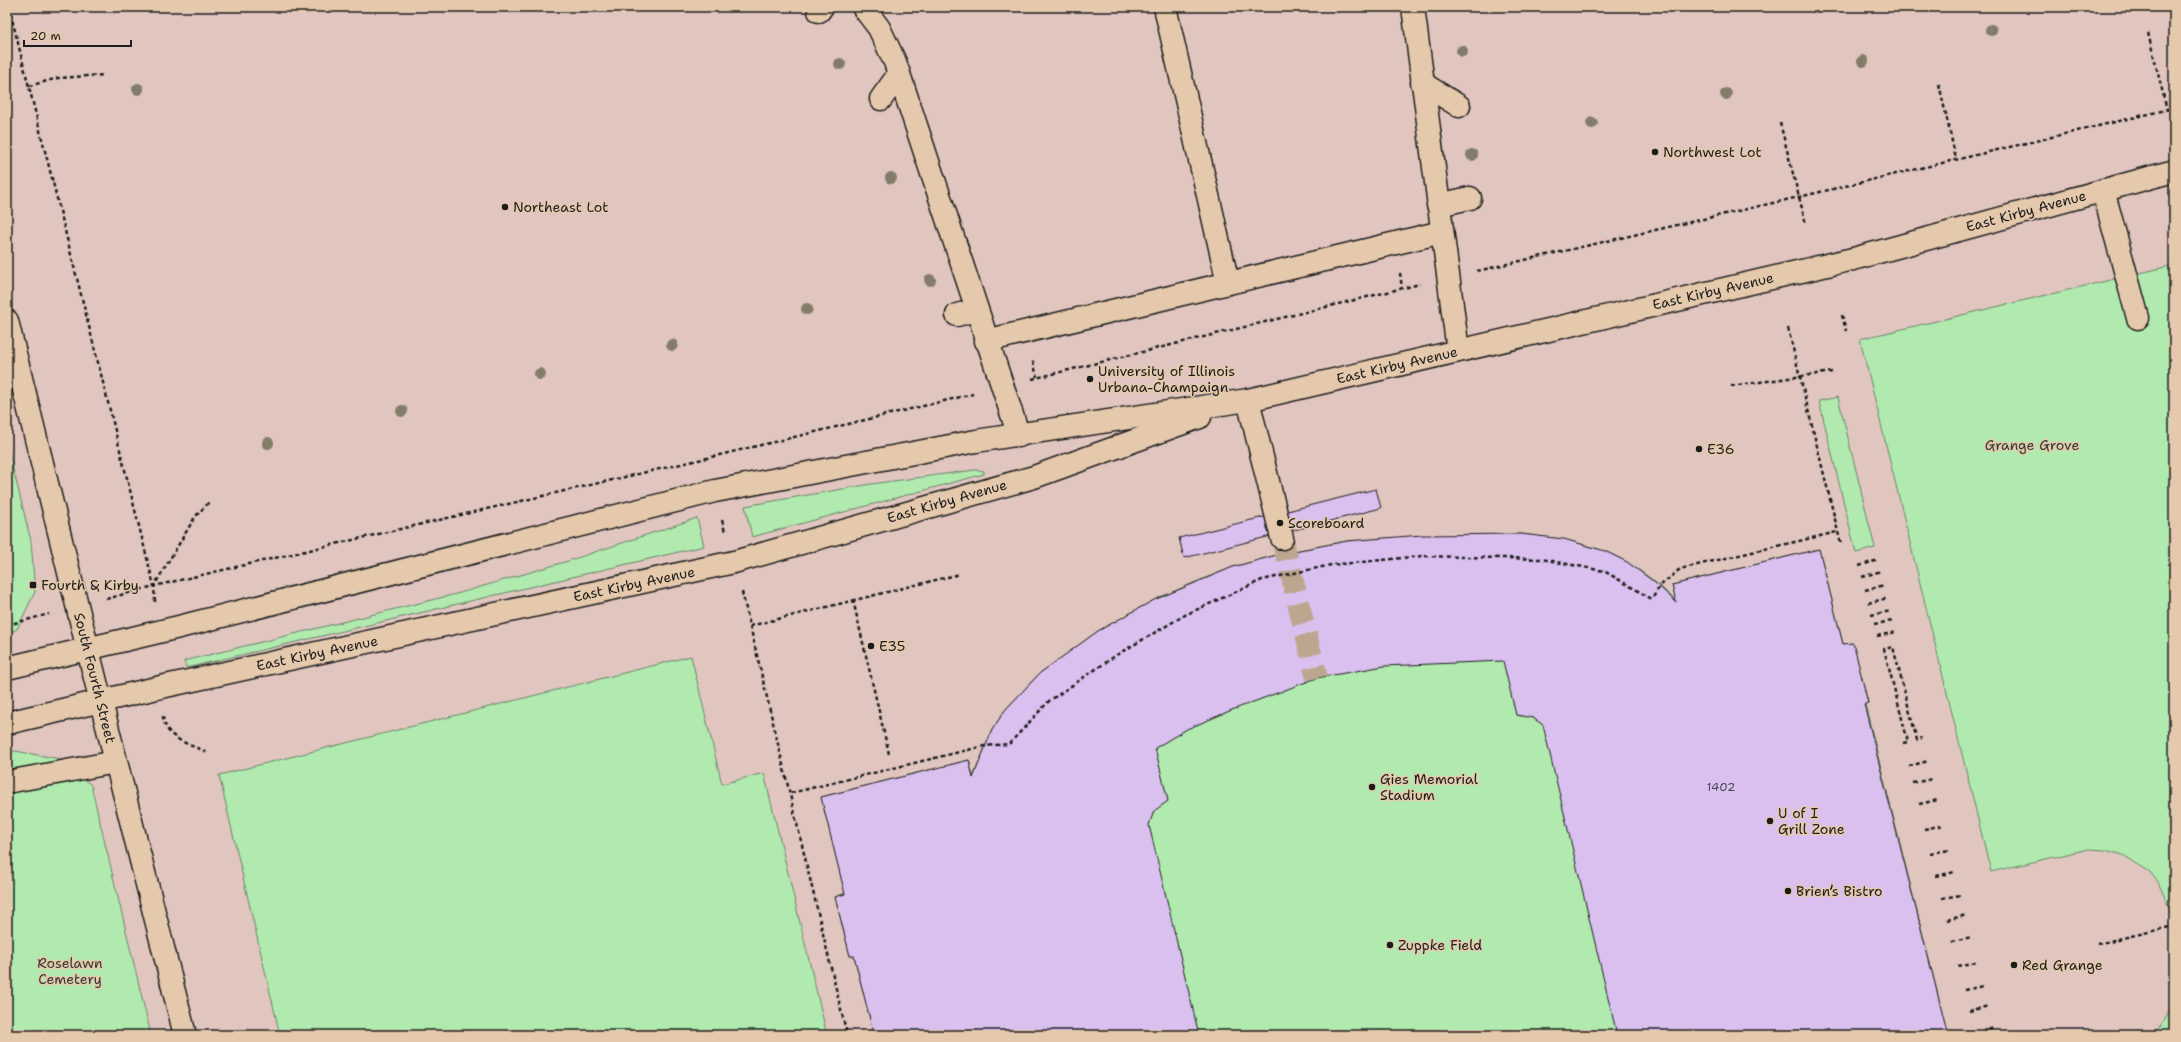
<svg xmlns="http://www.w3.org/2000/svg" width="2181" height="1042" viewBox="0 0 2181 1042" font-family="'Shantell Sans',sans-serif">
  <rect width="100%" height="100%" fill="#e5c9ac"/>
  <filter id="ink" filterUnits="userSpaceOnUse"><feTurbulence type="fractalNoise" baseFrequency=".025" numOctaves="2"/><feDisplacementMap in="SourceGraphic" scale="8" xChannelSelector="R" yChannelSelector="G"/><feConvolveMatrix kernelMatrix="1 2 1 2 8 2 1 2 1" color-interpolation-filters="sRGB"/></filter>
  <g filter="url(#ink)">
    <path fill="#e1c6c0" d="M 7,7 L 2174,7 L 2174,1035 L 151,1035 L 91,785 L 15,751 L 7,753 Z"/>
    <g fill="#b0eaaf" stroke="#668366">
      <path d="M 2174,265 L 2174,928 L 2168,905 L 2158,882 L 2150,872 L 2123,855 L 2106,850 L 2088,849 L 1991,872 L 1860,339 Z"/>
      <path d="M 1838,397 L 1875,548 L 1856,553 L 1819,401 Z"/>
      <path d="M 7,444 L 31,541 L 35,592 L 17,629 L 7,634 Z"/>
      <path d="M 975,470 L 984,471 L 984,474 L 752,537 L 745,506 L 871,484 Z"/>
      <path d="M 697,518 L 704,546 L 190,667 L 186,667 L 184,661 L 460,593 L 568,561 Z"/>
      <path d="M 1521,534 C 1591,542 1624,551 1676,601 L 1672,585 L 1819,549 L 1843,644 L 1853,643 L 1868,703 L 1865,704 L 1948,1035 L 874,1035 L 854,956 L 850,956 L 835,897 L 845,893 L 821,797 L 969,760 L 973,777 L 992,730 L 1005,710 L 1040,673 L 1098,631 L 1154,600 L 1193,583 L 1233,567 L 1284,553 L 1347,541 Z"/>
      <path d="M 691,656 L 722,784 L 764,773 L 827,1035 L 280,1035 L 219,775 Z"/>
      <path d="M 15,751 L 61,759 L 91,785 L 151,1035 L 7,1035 L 7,753 Z"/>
      <path d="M 2174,1002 L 2174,1035 L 2151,1035 L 2162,1024 Z"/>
    </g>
    <g fill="#d9c0ef" stroke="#1c1c1c">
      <path d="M 1376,489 L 1381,508 L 1184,558 L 1179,538 Z"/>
      <path d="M 1521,534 L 1564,539 L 1605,551 L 1627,562 L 1653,581 L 1676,602 L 1672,585 L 1819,549 L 1843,644 L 1853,643 L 1856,654 L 1868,703 L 1864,704 L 1948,1035 L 1617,1035 L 1543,725 L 1533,718 L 1516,715 L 1503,661 L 1384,666 L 1317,678 L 1232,710 L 1187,729 L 1155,748 L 1168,801 L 1154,811 L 1149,825 L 1199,1035 L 874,1035 L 854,956 L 850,956 L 835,897 L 845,894 L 821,797 L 969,760 L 973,778 L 992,730 L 1005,710 L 1040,673 L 1098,631 L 1154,600 L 1233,567 L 1284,553 L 1347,541 L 1422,535 Z"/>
    </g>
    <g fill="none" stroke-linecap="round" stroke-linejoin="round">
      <path stroke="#bda68f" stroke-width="22" stroke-dasharray="22 11" stroke-linecap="butt" d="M 1282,538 L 1317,678"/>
      <g stroke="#1c1c1c" stroke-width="25">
        <g id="minor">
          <path d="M 863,7 L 879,28 L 895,62 L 1019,436"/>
          <path d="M 1165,7 L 1228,283"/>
          <path d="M 1413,7 L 1458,351"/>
          <path d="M 819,11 L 822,7"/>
          <path d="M 1422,83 L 1459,106"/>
          <path d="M 881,99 L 899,74"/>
          <path d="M 2103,190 L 2138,318"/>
          <path d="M 1438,205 L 1470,198"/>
          <path d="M 957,315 L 976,310"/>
          <path d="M 7,321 L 94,674 L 185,1035"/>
          <path d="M 986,341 L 1442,232"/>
          <path d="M 1248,400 L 1282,538"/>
          <path d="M 7,782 L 116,762"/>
        </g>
      </g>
      <g stroke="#1c1c1c" stroke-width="25">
        <g id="major">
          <path d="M 7,668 L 179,627 L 715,491 L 976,441 L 1248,400 L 1853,259 L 2174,171"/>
          <path d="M 7,723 L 161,687 L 734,562 L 1034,477 L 1200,417"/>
        </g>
      </g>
      <g stroke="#1c1c1c" stroke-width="2.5" stroke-dasharray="4 3" stroke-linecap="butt">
        <path d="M 9,7 L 154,586 L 707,458 L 973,394"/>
        <path d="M 2148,33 L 2167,110"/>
        <path d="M 1939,84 L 1956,159"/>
        <path d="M 29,86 L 58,78 L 104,75"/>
        <path d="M 1780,123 L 1806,224"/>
        <path d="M 1477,271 L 1799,197 L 2174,108"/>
        <path d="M 1400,273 L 1402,289"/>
        <path d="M 1842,315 L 1846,331"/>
        <path d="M 1788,328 L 1841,544"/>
        <path d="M 1033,361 L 1037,377"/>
        <path d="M 1032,379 L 1420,284"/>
        <path d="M 1731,386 L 1832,372"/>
        <path d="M 722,520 L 725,532"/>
        <path d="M 1859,566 L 1878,560"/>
        <path d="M 1862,577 L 1881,571"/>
        <path d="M 1865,590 L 1884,585"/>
        <path d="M 742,592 L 847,1035"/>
        <path d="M 106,599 L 154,586"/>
        <path d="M 853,600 L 889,754"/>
        <path d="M 155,602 L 154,586 L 195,517 L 210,501"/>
        <path d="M 1868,603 L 1888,598"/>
        <path d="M 1871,615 L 1891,611"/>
        <path d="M 1874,624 L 1893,621"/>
        <path d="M 7,625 L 49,614"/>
        <path d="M 750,626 L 960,574"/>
        <path d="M 1877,636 L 1896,632"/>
        <path d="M 163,716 C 165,740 190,744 209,753"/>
        <path d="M 1903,743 L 1908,742 L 1884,649 L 1893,647 L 1917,740 L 1922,738"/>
        <path d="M 1909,766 L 1928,761"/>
        <path d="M 1913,783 L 1932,779"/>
        <path d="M 791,793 L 984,746 L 1009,744 L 1049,701 L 1118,654 L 1185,615 L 1262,580 L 1331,565 L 1423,556 L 1541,559 L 1604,571 L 1652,599 L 1660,586 L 1680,569 L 1837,532"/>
        <path d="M 1919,804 L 1938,800"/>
        <path d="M 1924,829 L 1944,825"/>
        <path d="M 1930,853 L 1950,850"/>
        <path d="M 1936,876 L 1955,872"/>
        <path d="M 1942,898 L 1961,895"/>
        <path d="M 1947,920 L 1966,915"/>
        <path d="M 1952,942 L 1972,938"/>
        <path d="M 2097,944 L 2174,926"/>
        <path d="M 1958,966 L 1977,962"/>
        <path d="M 1964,990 L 1983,986"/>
        <path d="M 1969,1011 L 1988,1006"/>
        <path d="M 1975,1033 L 1994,1028"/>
      </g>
      <use href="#minor" stroke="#e5c9ac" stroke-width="22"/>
      <use href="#major" stroke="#e5c9ac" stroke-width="22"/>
    </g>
    <g fill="#837b69">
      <circle cx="1991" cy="30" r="6"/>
      <circle cx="1462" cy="51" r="6"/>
      <circle cx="1863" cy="61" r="6"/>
      <circle cx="840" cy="64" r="6"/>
      <circle cx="138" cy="89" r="6"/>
      <circle cx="1726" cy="94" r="6"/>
      <circle cx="1592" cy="123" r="6"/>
      <circle cx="1472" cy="155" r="6"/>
      <circle cx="891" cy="178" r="6"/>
      <circle cx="930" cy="280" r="6"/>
      <circle cx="807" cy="309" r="6"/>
      <circle cx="672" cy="345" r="6"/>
      <circle cx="540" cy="374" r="6"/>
      <circle cx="402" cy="411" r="6"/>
      <circle cx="268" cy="443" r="6"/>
    </g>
  </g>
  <g fill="#1c1c1c" stroke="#e5c9ac" stroke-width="1.5">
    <circle cx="1655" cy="152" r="4"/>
    <circle cx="505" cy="207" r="4"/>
    <circle cx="1090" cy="379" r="4"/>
    <circle cx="1699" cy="449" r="4"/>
    <circle cx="1280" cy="523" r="4"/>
    <rect x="29" y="581" width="8" height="8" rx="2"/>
    <circle cx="871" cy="646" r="4"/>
    <circle cx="1372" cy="787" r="4"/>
    <circle cx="1770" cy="821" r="4"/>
    <circle cx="1788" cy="891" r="4"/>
    <circle cx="1390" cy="945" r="4"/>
    <circle cx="2014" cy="965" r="4"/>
  </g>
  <g text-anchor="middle" stroke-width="3" stroke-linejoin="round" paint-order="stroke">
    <g font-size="12" fill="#4b4551">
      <text x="1721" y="791">1402</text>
    </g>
    <g font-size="14" fill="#1c1c1c" stroke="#e5c9ac" text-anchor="start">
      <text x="1663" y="157">Northwest Lot</text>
      <text x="513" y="212">Northeast Lot</text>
      <text x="1098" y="376">University of Illinois<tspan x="1098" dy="16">Urbana-Champaign</tspan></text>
      <text x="1707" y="454">E36</text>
      <text x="1288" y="528">Scoreboard</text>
      <text x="41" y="590">Fourth &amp; Kirby</text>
      <text x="879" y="651">E35</text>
      <text x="1380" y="784">Gies Memorial<tspan x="1380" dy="16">Stadium</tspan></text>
      <text x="1778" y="818">U of I<tspan x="1778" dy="16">Grill Zone</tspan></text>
      <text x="1796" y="896">Brien’s Bistro</text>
      <text x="1398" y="950">Zuppke Field</text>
      <text x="2022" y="970">Red Grange</text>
    </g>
    <g font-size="14" fill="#1c1c1c" stroke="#e5c9ac">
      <text transform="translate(2026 211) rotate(-15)" y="5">East Kirby Avenue</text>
      <text transform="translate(1713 291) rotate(-13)" y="5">East Kirby Avenue</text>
      <text transform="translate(1397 365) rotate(-13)" y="5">East Kirby Avenue</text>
      <text transform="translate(947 501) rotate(-16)" y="5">East Kirby Avenue</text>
      <text transform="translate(634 584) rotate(-12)" y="5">East Kirby Avenue</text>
      <text transform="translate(317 653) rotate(-12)" y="5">East Kirby Avenue</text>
      <text transform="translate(95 678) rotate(76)" y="5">South Fourth Street</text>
    </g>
    <g font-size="14" fill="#323b32" stroke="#e5c9ac">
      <text x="2032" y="450">Grange Grove</text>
      <text x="70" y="968">Roselawn<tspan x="70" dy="16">Cemetery</tspan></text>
    </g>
  </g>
  <rect width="2181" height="1042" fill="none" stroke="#e5c9ac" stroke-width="24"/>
  <rect x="12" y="12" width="2157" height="1018" fill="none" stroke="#1c1c1c" stroke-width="1.5" filter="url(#ink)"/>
  <path d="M24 40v6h107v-6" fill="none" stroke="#1c1c1c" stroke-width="2"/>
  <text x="30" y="40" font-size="12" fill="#1c1c1c" stroke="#e5c9ac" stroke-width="3" paint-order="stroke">20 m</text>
</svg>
